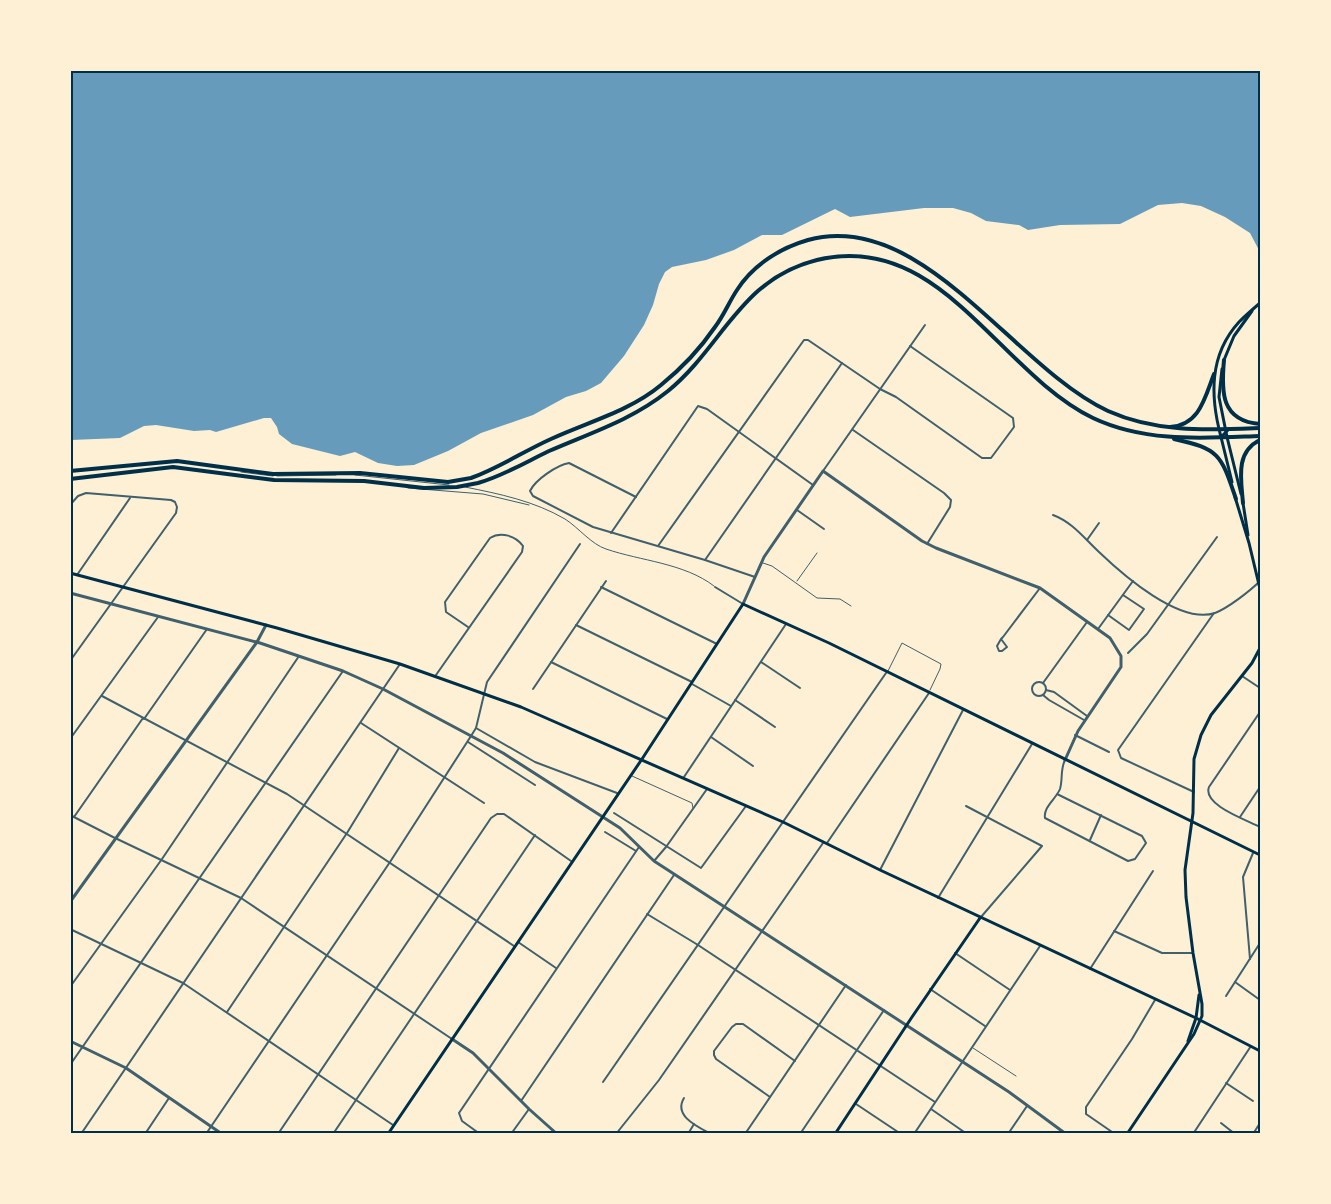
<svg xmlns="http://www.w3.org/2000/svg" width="1331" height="1204" viewBox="0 0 1331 1204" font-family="'Alegreya Sans',sans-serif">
  <rect width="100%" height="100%" fill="#fdf0d5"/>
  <path fill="#669bbc" d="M 70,71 L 1260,71 L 1260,252 L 1250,233 L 1225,217 L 1201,206 L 1182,203 L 1158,205 L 1120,224 L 1060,225 L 1028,230 L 1019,225 L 986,221 L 971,213 L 953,208 L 924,208 L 850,217 L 835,209 L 782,235 L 762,235 L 734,250 L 706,260 L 672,267 L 665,272 L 659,284 L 653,305 L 644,325 L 624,356 L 601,383 L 586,391 L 566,397 L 533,415 L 481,433 L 448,451 L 414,465 L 397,466 L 378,463 L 355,452 L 340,456 L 292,444 L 279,434 L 277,427 L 271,418 L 264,418 L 216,432 L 210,430 L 194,431 L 156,425 L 144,426 L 120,438 L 71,440 Z"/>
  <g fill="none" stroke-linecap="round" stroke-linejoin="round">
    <g stroke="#3f606c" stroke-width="1">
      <path d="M 241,472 L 273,476"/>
      <path d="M 355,475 L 449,485"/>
      <path d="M 277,476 L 336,475"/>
      <path d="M 465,487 C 500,494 534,501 565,519 C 579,528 591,544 606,549 C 641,561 684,563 714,586"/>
      <path d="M 408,488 L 483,494 L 529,505"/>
      <path d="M 763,563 L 772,566 L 817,598 L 840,599 L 851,606"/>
      <path d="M 797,581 L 817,553"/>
      <path d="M 888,671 L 902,643 L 941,664 L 940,669 L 930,690"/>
      <path d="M 632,776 L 692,803 L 693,808"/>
      <path d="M 973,1048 L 1016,1076"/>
    </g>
    <g stroke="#3f606c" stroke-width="2">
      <path d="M 853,430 L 944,493 L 951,500 L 950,507 L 927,544"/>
      <path d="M 823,471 L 925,325"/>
      <path d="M 636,497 L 569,463 C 557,465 535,480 530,491 L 533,496 L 593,527 L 705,560 L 755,577"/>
      <path d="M 70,505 L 78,496 L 86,493 L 171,500 L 175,502 L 177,507 L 176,513 L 70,661"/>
      <path d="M 797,510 L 824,529"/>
      <path d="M 1053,515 C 1072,522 1084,538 1099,552 C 1123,575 1180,625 1215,613 C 1228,608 1250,591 1260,581"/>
      <path d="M 611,533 L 698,406 L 707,409 L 813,485"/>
      <path d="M 1087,540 L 1099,523"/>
      <path d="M 658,546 L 804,340 L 808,340 L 880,389 L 896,397 L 982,458 L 991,458 L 1014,427 L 1013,418 L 910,346"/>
      <path d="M 705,560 L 842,363"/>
      <path d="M 77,575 L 130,498"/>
      <path d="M 601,587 L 717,644"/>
      <path d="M 715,587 L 743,604"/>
      <path d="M 1108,615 L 1129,630 L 1144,609 L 1123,595"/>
      <path d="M 576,625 L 692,682"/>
      <path d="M 1098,629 L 1133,581"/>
      <path d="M 1001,639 L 997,646 L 999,651 L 1002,651 L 1007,647 L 1001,639 L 1003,637 L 1040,588"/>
      <path d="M 1128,653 L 1147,634 L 1217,537"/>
      <path d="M 551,662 L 667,719"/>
      <path d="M 761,662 L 800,688"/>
      <path d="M 436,675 L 522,552 L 523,546 C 516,536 501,531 490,538 L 445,602 L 446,612 L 468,627"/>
      <path d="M 1242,676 L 1260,688"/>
      <circle cx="1039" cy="689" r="7"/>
      <path d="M 1043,683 L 1087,622"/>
      <path d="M 692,684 L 731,706"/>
      <path d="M 533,689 L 606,581"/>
      <path d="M 1046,690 L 1054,692 L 1087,716"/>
      <path d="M 1043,695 L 1049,700 L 1084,720"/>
      <path d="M 102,696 L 287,794 L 514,946"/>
      <path d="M 735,700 L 775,727"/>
      <path d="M 1260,712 L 1209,787 C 1202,805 1247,820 1260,827"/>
      <path d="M 144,719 L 207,629"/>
      <path d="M 361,723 L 484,803"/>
      <path d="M 476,728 L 535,762 L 617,793"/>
      <path d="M 1075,735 L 1109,752"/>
      <path d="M 711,737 L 753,766"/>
      <path d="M 70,739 L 158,617"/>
      <path d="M 468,742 L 535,785"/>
      <path d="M 684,777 L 786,624"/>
      <path d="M 1194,792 L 1121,758 L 1118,750 L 1214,613"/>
      <path d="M 1057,794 L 1142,836 L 1146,843 L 1135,859 L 1128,861 L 1045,818 C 1043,807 1056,799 1060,789 C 1063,779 1060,770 1065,760"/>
      <path d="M 966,806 L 1042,846 L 981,917"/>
      <path d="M 614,813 L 701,868 L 746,806"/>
      <path d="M 70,815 L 113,837 L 241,898 L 452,1039"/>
      <path d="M 74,817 L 143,718"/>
      <path d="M 1240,817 L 1260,787"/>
      <path d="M 605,832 L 636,851"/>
      <path d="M 1090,840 L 1101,815"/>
      <path d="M 827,843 L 929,693"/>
      <path d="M 654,861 L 666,847 L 707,789"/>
      <path d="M 880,870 L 963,710"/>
      <path d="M 938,898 L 1032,744"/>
      <path d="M 647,914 L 698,945 L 935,1102"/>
      <path d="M 70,929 L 183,983 L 393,1125"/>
      <path d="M 1114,931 L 1162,953 L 1193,953"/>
      <path d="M 518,942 L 556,968"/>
      <path d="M 955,953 L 1010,990"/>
      <path d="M 1250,959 L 1243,877 L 1253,853"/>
      <path d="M 1090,969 L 1153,871"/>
      <path d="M 1235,982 L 1260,1000"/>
      <path d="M 70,987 L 162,859 L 299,656"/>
      <path d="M 930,989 L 985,1026"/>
      <path d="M 1226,996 L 1260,943"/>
      <path d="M 227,1012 L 347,833 L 399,748"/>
      <path d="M 70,1065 L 343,671"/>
      <path d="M 603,1082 L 886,673"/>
      <path d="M 1226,1083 L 1253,1101"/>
      <path d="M 770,1097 L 716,1059 L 714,1055 L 714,1051 L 732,1027 L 736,1024 L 743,1024 L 795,1061"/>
      <path d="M 684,1098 C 673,1116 698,1127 711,1134"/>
      <path d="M 521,1101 L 674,875"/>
      <path d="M 856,1104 L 901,1134"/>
      <path d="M 931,1109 L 967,1134"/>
      <path d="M 1221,1123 L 1235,1134"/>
      <path d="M 81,1134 L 400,664"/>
      <path d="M 145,1134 L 169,1098"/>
      <path d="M 206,1134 L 390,862 L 471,736 L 476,728 L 487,682 L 580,544"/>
      <path d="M 278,1134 L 491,818 L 497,814 L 504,814 L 571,861"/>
      <path d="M 333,1134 L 535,835"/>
      <path d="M 480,1134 L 462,1121 L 459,1113 L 639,847"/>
      <path d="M 511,1134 L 529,1109"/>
      <path d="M 616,1134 L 659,1080 L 823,843"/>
      <path d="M 688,1134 L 694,1124"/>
      <path d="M 745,1134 L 846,985"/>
      <path d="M 800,1134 L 884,1010"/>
      <path d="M 914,1134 L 1040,946"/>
      <path d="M 1008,1134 L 1027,1106"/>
      <path d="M 1115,1134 L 1086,1114 L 1086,1107 L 1132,1039 L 1155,1000"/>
      <path d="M 1193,1134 L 1251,1046"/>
      <path d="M 1253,1134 L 1260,1123"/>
    </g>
    <g stroke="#3f606c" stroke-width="3">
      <path d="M 70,593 L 260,643 L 343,671 L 383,689 L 503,753 L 620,828 L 654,861 L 1009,1092 L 1066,1134"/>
      <path d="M 743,604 L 764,557 L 823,471 L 922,541 L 936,548 L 1040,588 L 1110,638 L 1121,656 L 1121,667 L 1078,731 L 1065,760"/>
      <path d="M 70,902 L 257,642 L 266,625"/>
      <path d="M 452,1039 L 473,1053 L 529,1109 L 557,1134"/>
      <path d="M 70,1041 L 126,1068 L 222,1134"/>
    </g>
    <g stroke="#003049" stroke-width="3">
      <path d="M 1221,437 L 1232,482"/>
      <path d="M 1227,437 L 1241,494"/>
      <path d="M 1235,497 L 1249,543 L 1260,589"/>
      <path d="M 1243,503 L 1248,535"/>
      <path d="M 70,573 L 277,628 L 400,664 L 521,707 L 783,822 L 880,870 L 1196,1018 L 1260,1051"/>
      <path d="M 1188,1041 L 1196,1018 L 1199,995"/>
      <path d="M 388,1134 L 642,759 L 743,604 L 829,643 L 1260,855"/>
      <path d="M 835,1134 L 912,1017 L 980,918"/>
      <path d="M 1127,1134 L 1194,1034 L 1202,1016 L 1202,1004 L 1193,953 L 1186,897 L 1185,870 L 1193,813 L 1194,759 L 1201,735 L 1211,715 L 1252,663 L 1260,648"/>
    </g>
    <g stroke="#003049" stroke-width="3">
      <path d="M 1224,360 L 1234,336 L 1252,311"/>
      <path d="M 1222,369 L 1219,397 L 1227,437"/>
      <path d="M 1229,429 L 1221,437 C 1210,396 1209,355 1239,322 C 1246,315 1253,309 1260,303"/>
    </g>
    <g stroke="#003049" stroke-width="4">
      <path d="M 1224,360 C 1221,392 1221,421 1260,424"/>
      <path d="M 1170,427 C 1200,425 1205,397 1214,374"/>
      <path d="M 1174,439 C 1220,449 1221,455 1236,499"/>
      <path d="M 70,471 L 177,461 L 273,474 L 360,473 L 448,482 L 471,478 C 499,468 524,451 551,439 C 588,422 630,411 661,385 C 682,368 700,349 715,327 C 724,315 729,302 737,290 C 753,265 780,248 808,240 C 923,209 1013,367 1108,411 C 1157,433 1208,430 1260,428"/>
      <path d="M 70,479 L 173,467 L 274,480 L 364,481 L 424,488 L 457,487 L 478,483 C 503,476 526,462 549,451 C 590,433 632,420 668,391 C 723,346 740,279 817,260 C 940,230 998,372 1093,418 C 1146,443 1204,438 1260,436"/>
      <path d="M 1243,503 C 1241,479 1235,452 1260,440"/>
    </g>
  </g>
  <rect width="1331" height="1204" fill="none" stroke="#fdf0d5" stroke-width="144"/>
  <rect x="72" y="72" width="1187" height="1060" fill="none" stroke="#003049" stroke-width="2"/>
</svg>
